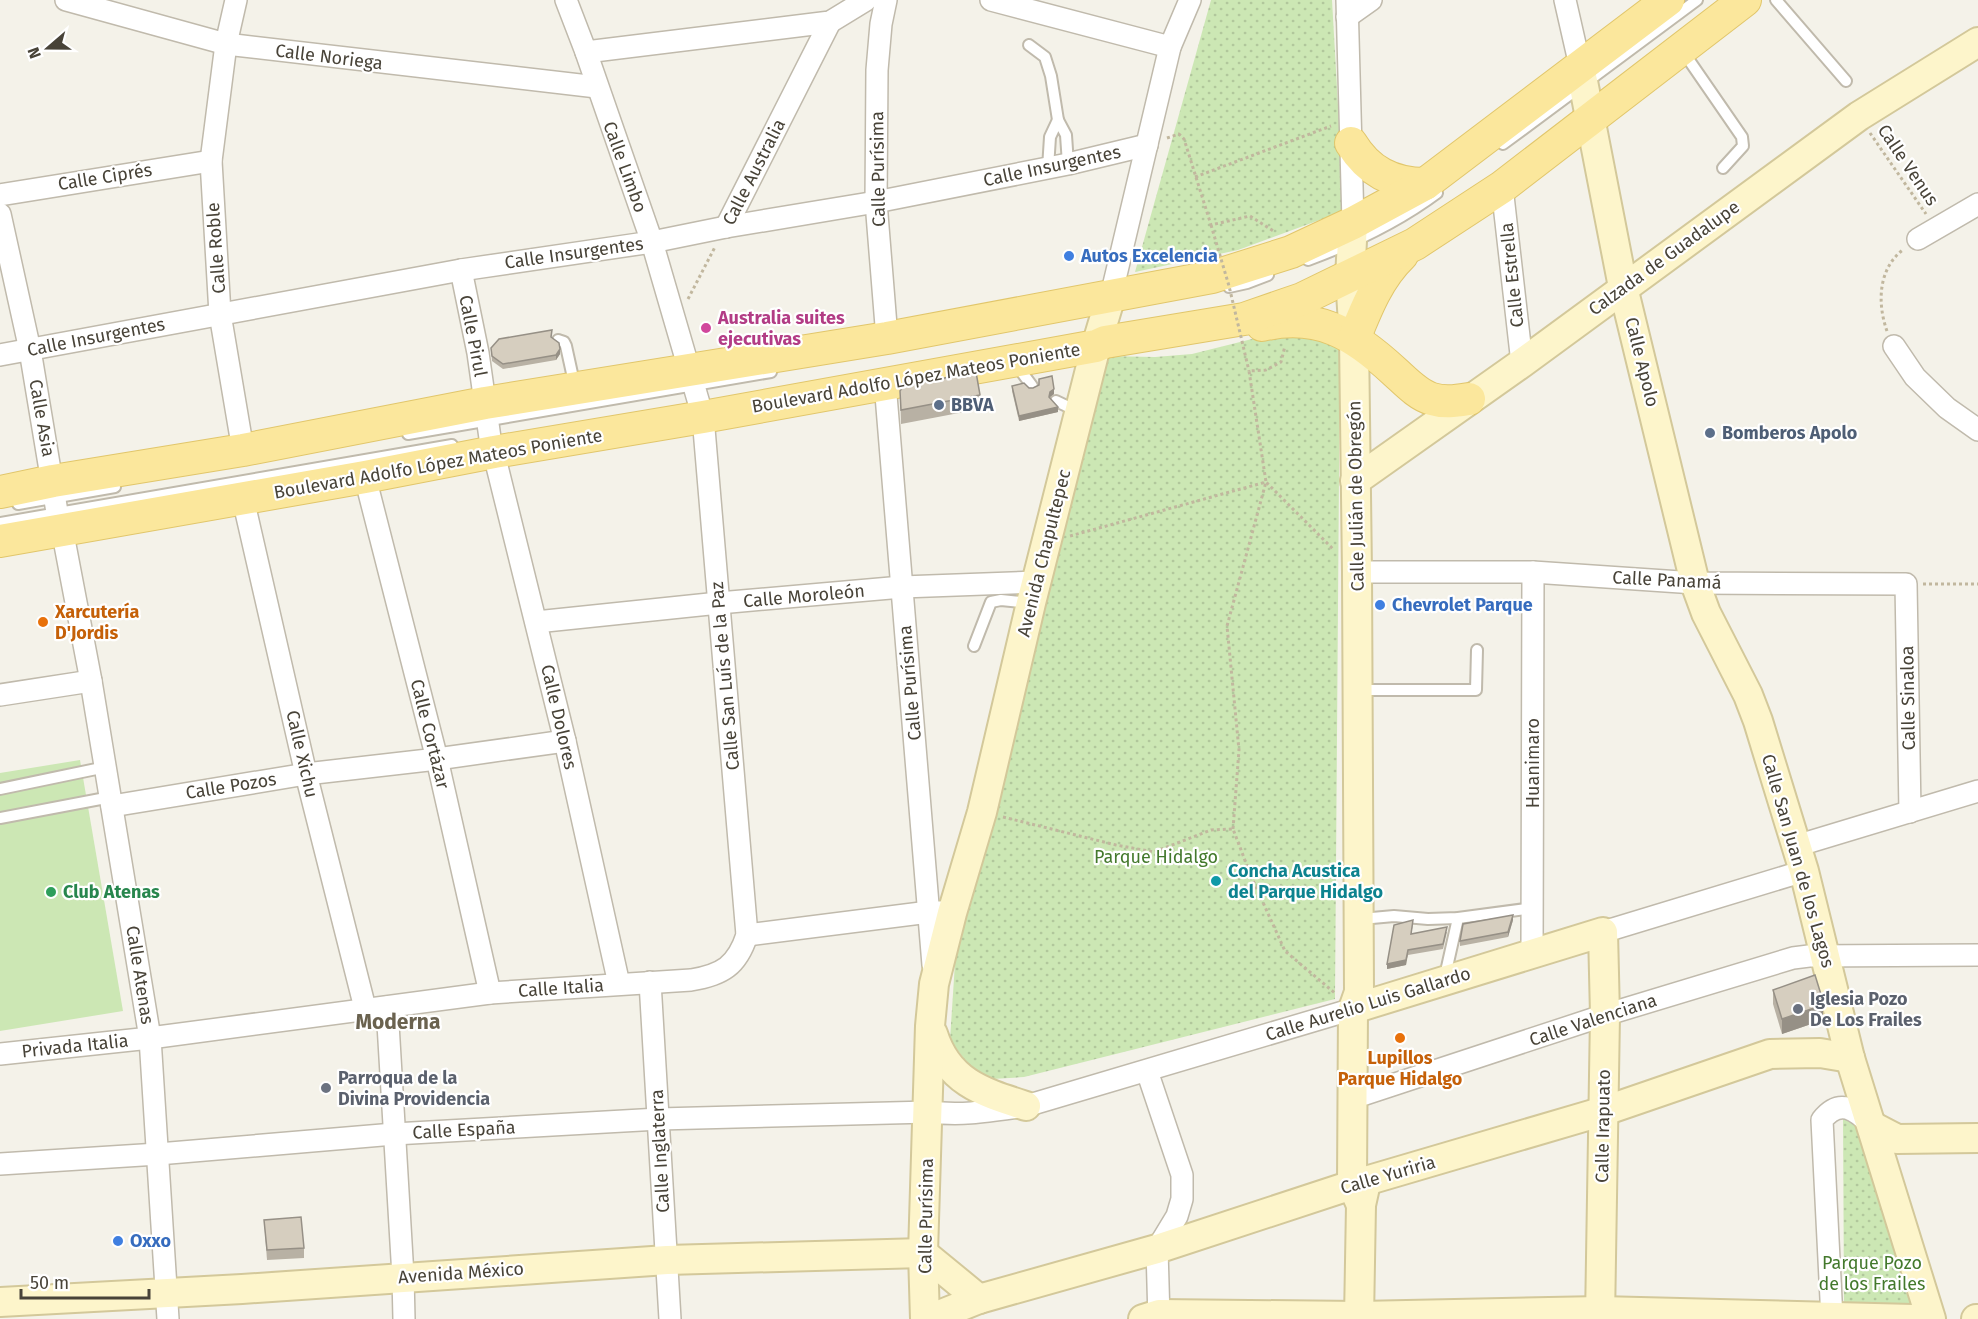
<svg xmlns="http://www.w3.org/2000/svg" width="1978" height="1319" viewBox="0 0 1978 1319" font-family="'Fira Sans',sans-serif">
  <defs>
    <pattern id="park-dots" width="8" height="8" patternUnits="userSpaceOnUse" patternTransform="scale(1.5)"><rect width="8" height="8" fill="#cce7b4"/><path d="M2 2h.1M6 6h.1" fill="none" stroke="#b1c79c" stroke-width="1.8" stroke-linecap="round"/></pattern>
  </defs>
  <rect width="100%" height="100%" fill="#f4f2e9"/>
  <g fill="url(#park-dots)">
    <path d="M 1211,0 L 1332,0 L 1344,211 L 1238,250 L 1135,272 Z"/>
    <path d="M 1280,332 L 1340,343 L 1335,999 L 1024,1077 L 992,1079 L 968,1064 L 950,1040 L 957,932 L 1105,356 L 1155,357 L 1192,354 Z"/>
    <path d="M 1843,1115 L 1853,1118 L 1912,1303 L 1844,1303 Z"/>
  </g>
  <path fill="#cce7b4" d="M 80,760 L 123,1011 L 0,1031 L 0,773 Z"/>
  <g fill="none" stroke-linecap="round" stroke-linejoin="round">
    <g stroke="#c0baac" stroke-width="14">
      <g id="lane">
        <path d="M 1776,0 L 1846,81"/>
        <path d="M 1029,45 L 1045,57 L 1051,76 L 1058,120"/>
        <path d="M 1682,50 L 1742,137 L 1743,146 L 1723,168"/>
        <path d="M 1503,144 L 1697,0"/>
        <path d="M 1048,168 L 1050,137 L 1058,120 L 1066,135 L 1068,164"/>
        <path d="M 1308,260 C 1354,243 1398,222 1437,193"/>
        <path d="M 1229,287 L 1247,283 L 1268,275"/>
        <path d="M 558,340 L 564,342 L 566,346 L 575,387"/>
        <path d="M 1015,363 L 1032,386"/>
        <path d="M 1056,401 L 1077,411"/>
        <path d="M 408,434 L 771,372"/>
        <path d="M 18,504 L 115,487"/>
        <path d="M 0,523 L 452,445"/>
        <path d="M 974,646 L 991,602 L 1001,600 L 1031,603"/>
        <path d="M 1360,690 L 1476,690 L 1477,650"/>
        <path d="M 0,789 L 106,767"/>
        <path d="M 0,818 L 111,797"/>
        <path d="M 1361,919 L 1394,916 L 1428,919 L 1458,918 L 1533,908"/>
        <path d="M 1445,976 L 1458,918"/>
      </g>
    </g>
    <g stroke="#c0baac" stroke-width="24">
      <g id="street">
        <path d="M 66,0 L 226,44 L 597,87"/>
        <path d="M 236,0 L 226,44 L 211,161 L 220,314 L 243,450"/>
        <path d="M 886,0 L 881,24 L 877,70 L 876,202 L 887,338"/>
        <path d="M 991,0 L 1170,47"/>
        <path d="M 1347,0 L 1353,223"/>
        <path d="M 1565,0 L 1580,66"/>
        <path d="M 1347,17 L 1371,0"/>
        <path d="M 586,52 L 830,22 L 866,0"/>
        <path d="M 1502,187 L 1522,363"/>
        <path d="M 0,195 L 211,161"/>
        <path d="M 0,214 L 30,350 L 57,512 L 62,529 L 91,681 L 150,1038 L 168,1319"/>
        <path d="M 726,227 L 830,22"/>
        <path d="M 1918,239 L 1978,204"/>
        <path d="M 461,270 L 478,353 L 490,438 L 565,741 L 619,984"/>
        <path d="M 1111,296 L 1170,47 L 1190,0"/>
        <path d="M 1894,346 L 1915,377 L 1947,408 L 1978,430"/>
        <path d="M 0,355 L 461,270 L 652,242 L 726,227 L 876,202 L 1068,164 L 1147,145"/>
        <path d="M 885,383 L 933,965"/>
        <path d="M 365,477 L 437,759 L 490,993"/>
        <path d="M 243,499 L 306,774 L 365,1008"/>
        <path d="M 1357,572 L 1533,572 L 1695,583 L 1906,584 L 1910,812"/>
        <path d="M 536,622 L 719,603 L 902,587 L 1037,582"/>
        <path d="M 0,695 L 91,681"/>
        <path d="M 112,806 L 306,774 L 437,759 L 565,741"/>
        <path d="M 1796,846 L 1978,791"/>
        <path d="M 1603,932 L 1804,871"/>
        <path d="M 747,935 L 929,912 L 943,912"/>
        <path d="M 1532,953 L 1533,572"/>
        <path d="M 650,982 L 670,1319"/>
        <path d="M 387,1007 L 403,1276 L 404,1319"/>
        <path d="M 0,1054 L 150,1038 L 490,993 L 691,980 C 722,975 737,966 747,935 L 703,417 L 652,242 L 586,52 L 566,0"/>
        <path d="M 1147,1071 L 1182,1175 L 1182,1199 L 1177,1216 L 1157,1249 L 1159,1319"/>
        <path d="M 1365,1094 L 1605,1015 L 1793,958 L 1809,956 L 1978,955"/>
        <path d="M 0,1164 L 158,1154 L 394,1134 L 659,1119 L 929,1112 C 965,1116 990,1111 1026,1106 L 1353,1009"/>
        <path d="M 1832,1319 L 1822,1120 C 1840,1097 1856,1110 1872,1126"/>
      </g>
    </g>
    <g stroke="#d3c89a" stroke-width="32">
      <g id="secondary">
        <path d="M 1580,66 L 1623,287 L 1695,583 L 1706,613 L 1748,695 L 1758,721 L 1804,871 L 1850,1058 L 1931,1319"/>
        <path d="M 1353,223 L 1350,277 L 1354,339 L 1357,572 L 1359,992 L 1353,1009 L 1352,1185 L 1361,1205"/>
        <path d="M 1355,481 L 1522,363 L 1859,116 L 1978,42"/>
        <path d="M 1353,1009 L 1603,932 L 1605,1015 L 1600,1319"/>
        <path d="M 933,1034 C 948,1082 982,1092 1026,1106"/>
        <path d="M 1872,1126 L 1897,1139 L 1978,1138"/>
        <path d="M 0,1302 L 242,1289 L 667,1260 L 923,1253 L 979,1299"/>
        <path d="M 925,1319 L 923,1253 L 930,1026 L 934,984 L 952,913 L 982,812 L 1031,603 L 1096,346 L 1111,296"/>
        <path d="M 929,1319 L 979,1299 L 1157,1249 L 1352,1185 L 1604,1111 L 1770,1054 L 1820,1053 L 1850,1058"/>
        <path d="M 1143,1319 L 1159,1314 L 1359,1316 L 1600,1311 L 1913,1319"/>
        <path d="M 1359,1319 L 1361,1205 L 1365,1187"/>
        <path d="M 1976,1319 L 1978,1319"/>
      </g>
    </g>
    <g stroke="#e1c66b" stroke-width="34">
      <g id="primary">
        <path d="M 1351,143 C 1368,171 1392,184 1425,184"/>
        <path d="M 1262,325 C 1319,312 1354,334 1395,372 C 1406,382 1418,395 1432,399 C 1445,403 1456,401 1469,399"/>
        <path d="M 1354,339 C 1366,309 1378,278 1402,255"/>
        <path d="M 0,492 L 53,481 L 243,450 L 485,403 L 887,338 L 1212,277 L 1291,252 L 1353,223 L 1425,184 L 1668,0"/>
        <path d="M 0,541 L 365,477 L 494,452 L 703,417 L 1096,346 L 1105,342 L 1244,319 L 1302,299 L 1415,244 L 1502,187 L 1745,0"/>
      </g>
    </g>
    <g stroke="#c1b79e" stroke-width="3" stroke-dasharray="3 3" stroke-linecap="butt">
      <path d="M 1870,133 L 1926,214"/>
      <path d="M 1167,138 L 1179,134 L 1184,139 L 1211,225 L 1250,216 L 1275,232"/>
      <path d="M 1195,177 L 1331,126"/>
      <path d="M 688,299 L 715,247"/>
      <path d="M 1887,331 C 1877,303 1878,268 1904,249"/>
      <path d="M 1070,536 L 1266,482 L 1334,550"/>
      <path d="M 1923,584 L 1978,584"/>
      <path d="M 1003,817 L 1116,845 L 1154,852 L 1211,830 L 1233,829 L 1251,876 L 1285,951 L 1336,994"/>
      <path d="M 1233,829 L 1239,750 L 1227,626 L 1266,482 L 1249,371 L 1266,370 L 1281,362 L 1285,346"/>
    </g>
    <use href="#lane" stroke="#fff" stroke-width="10"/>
    <use href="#street" stroke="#fff" stroke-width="21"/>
    <use href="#secondary" stroke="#fdf5cb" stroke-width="28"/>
    <use href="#primary" stroke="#fbe79c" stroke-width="32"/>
    <path stroke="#c1b79e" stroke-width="3" stroke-dasharray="3 3" stroke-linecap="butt" d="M 1211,225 L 1229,286 L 1249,371"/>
  </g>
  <g fill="#b8b1a4">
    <path d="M 551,338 L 560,354 L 556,360 L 503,369 L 492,361 L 491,348 Z"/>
    <path d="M 1039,385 L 1054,394 L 1049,398 L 1058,412 L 1019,421 L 1012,391 L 1012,386 L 1033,388 Z"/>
    <path d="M 900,391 L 980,395 L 980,409 L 901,424 Z"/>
    <path d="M 1513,920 L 1508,937 L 1460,946 L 1460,941 Z"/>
    <path d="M 1413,925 L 1411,934 L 1447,932 L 1443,949 L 1408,955 L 1406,965 L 1387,969 Z"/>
    <path d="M 1773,990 L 1823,1016 L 1820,1021 L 1782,1034 L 1773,1004 Z"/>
    <path d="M 264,1220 L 304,1248 L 304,1258 L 267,1260 Z"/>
  </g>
  <g fill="#969086">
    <path d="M 560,349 L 560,354 L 556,360 L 556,355 Z"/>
    <path d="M 1054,389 L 1054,394 L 1050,397 L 1049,402 L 1050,392 Z"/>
    <path d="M 1058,407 L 1058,412 L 1019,421 L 1019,416 Z"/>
    <path d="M 1513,915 L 1513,920 L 1508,937 L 1508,932 Z"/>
    <path d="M 1408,950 L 1406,965 L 1387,969 L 1387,964 Z"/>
    <path d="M 1823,1001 L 1823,1016 L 1820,1021 L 1782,1034 L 1782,1019 Z"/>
  </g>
  <g fill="#d6cebf" stroke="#969086" stroke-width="1.5">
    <path d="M 552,330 L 551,337 L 559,343 L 560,349 L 556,355 L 503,364 L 492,356 L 491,348 L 499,339 Z"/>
    <path d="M 976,372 L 980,395 L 901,410 L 900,391 L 903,386 Z"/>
    <path d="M 1052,376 L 1054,389 L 1050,392 L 1049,397 L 1058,407 L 1019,416 L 1012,386 L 1024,383 L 1029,388 L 1033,388 L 1039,385 L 1039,379 Z"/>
    <path d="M 1513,915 L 1508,932 L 1460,941 L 1463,924 Z"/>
    <path d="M 1413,920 L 1411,934 L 1447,927 L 1443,944 L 1408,950 L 1406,960 L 1387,964 L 1394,925 Z"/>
    <path d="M 1815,975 L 1823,1001 L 1820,1006 L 1782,1019 L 1773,990 Z"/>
    <path d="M 301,1217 L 304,1248 L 267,1250 L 264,1220 Z"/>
  </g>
  <g fill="#3f7fe0" stroke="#fff" stroke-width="2">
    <circle cx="1069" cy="256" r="6"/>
    <circle cx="1380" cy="605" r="6"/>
    <circle cx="118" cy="1241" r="6"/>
  </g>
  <circle fill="#d1479c" stroke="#fff" stroke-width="2" cx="706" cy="328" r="6"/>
  <g fill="#5c6f8a" stroke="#fff" stroke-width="2">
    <circle cx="939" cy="405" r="6"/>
    <circle cx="1710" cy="433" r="6"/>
  </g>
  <g fill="#e8710a" stroke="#fff" stroke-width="2">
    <circle cx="43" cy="622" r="6"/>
    <circle cx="1400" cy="1038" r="6"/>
  </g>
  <circle fill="#0f9aa8" stroke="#fff" stroke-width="2" cx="1216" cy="881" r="6"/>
  <circle fill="#2e9e5b" stroke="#fff" stroke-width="2" cx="51" cy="892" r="6"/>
  <g fill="#6b7280" stroke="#fff" stroke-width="2">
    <circle cx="1798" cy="1009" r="6"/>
    <circle cx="326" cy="1088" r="6"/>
  </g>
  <g text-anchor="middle" stroke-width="4.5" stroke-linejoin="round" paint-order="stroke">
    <g font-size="18" fill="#484338" stroke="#fff">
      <text transform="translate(329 57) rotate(7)" y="6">Calle Noriega</text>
      <text transform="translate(1908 165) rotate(56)" y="6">Calle Venus</text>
      <text transform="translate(1052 166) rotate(-12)" y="6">Calle Insurgentes</text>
      <text transform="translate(625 167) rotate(70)" y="6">Calle Limbo</text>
      <text transform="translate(878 169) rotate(-91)" y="6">Calle Purísima</text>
      <text transform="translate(754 172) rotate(-63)" y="6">Calle Australia</text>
      <text transform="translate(105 177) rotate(-9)" y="6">Calle Ciprés</text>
      <text transform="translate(216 248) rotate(-94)" y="6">Calle Roble</text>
      <text transform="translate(574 253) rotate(-8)" y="6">Calle Insurgentes</text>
      <text transform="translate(1664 258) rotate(-36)" y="6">Calzada de Guadalupe</text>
      <text transform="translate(1512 275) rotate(-96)" y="6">Calle Estrella</text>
      <text transform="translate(473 336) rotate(79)" y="6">Calle Pirul</text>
      <text transform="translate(96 337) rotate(-11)" y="6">Calle Insurgentes</text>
      <text transform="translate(1642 362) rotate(76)" y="6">Calle Apolo</text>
      <text transform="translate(916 378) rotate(-10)" y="6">Boulevard Adolfo López Mateos Poniente</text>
      <text transform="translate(42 418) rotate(80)" y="6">Calle Asia</text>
      <text transform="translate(438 464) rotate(-10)" y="6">Boulevard Adolfo López Mateos Poniente</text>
      <text transform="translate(1356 496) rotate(-91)" y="6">Calle Julián de Obregón</text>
      <text transform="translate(1044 553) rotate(-76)" y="6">Avenida Chapultepec</text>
      <text transform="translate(1667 580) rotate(3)" y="6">Calle Panamá</text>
      <text transform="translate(804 596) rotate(-5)" y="6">Calle Moroleón</text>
      <text transform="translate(725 676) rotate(-95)" y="6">Calle San Luís de la Paz</text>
      <text transform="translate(910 683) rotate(-95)" y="6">Calle Purísima</text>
      <text transform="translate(1908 698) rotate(-91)" y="6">Calle Sinaloa</text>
      <text transform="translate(559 717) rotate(77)" y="6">Calle Dolores</text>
      <text transform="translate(430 734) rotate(76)" y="6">Calle Cortázar</text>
      <text transform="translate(302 754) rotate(77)" y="6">Calle Xichu</text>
      <text transform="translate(1533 763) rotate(-90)" y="6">Huanimaro</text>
      <text transform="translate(231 786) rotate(-9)" y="6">Calle Pozos</text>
      <text transform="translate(1798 861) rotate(74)" y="6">Calle San Juan de los Lagos</text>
      <text transform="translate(140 975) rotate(81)" y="6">Calle Atenas</text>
      <text transform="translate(561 988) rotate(-4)" y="6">Calle Italia</text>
      <text transform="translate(1368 1004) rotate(-17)" y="6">Calle Aurelio Luis Gallardo</text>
      <text transform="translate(1593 1020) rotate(-18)" y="6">Calle Valenciana</text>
      <text transform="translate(75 1046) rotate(-6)" y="6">Privada Italia</text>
      <text transform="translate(1603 1126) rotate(-89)" y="6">Calle Irapuato</text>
      <text transform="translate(464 1130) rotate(-3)" y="6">Calle España</text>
      <text transform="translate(660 1151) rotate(-93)" y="6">Calle Inglaterra</text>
      <text transform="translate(1388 1175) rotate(-16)" y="6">Calle Yuriria</text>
      <text transform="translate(926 1216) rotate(-89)" y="6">Calle Purísima</text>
      <text transform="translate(461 1273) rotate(-4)" y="6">Avenida México</text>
    </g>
    <g font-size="18" font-weight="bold" fill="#366cbe" stroke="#fff" text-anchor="start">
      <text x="1081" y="262">Autos Excelencia</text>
      <text x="1392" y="611">Chevrolet Parque</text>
      <text x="130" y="1247">Oxxo</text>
    </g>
    <g font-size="18" font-weight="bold" fill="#b23c85" stroke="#fff" text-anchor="start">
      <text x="718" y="324">Australia suites<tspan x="718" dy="21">ejecutivas</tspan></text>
    </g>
    <g font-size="18" font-weight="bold" fill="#4e5e75" stroke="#fff" text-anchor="start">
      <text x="951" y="411">BBVA</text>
      <text x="1722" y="439">Bomberos Apolo</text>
    </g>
    <g font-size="18" font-weight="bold" fill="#c56008" stroke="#fff" text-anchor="start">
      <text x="55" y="618">Xarcutería<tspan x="55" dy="21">D'Jordis</tspan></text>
      <text x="1400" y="1064" text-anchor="middle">Lupillos<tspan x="1400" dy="21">Parque Hidalgo</tspan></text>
    </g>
    <g font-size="18" fill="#43792c" stroke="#fff">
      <text x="1156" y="863">Parque Hidalgo</text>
      <text x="1872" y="1269">Parque Pozo<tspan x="1872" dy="21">de los Frailes</tspan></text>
    </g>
    <g font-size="18" font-weight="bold" fill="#0d838f" stroke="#fff" text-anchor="start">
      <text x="1228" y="877">Concha Acustica<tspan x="1228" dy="21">del Parque Hidalgo</tspan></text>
    </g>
    <g font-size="18" font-weight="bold" fill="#27864d" stroke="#fff" text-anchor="start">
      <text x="63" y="898">Club Atenas</text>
    </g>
    <g font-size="18" font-weight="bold" fill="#5b616d" stroke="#fff" text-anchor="start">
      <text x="1810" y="1005">Iglesia Pozo<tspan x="1810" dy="21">De Los Frailes</tspan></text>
      <text x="338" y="1084">Parroqua de la<tspan x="338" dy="21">Divina Providencia</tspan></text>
    </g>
    <g font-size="21" font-weight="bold" fill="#6a624f" stroke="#fff">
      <text x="398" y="1029">Moderna</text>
    </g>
  </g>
  <g transform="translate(48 48) rotate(250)" stroke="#ffffff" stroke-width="4.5" paint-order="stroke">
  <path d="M0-4.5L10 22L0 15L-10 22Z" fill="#484338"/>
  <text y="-9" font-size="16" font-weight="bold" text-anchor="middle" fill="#484338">N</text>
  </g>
  <path d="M21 1289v9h128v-9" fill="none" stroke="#484338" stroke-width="3"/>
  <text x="30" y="1289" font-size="18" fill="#484338" stroke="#ffffff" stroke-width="4.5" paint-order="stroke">50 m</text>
</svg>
